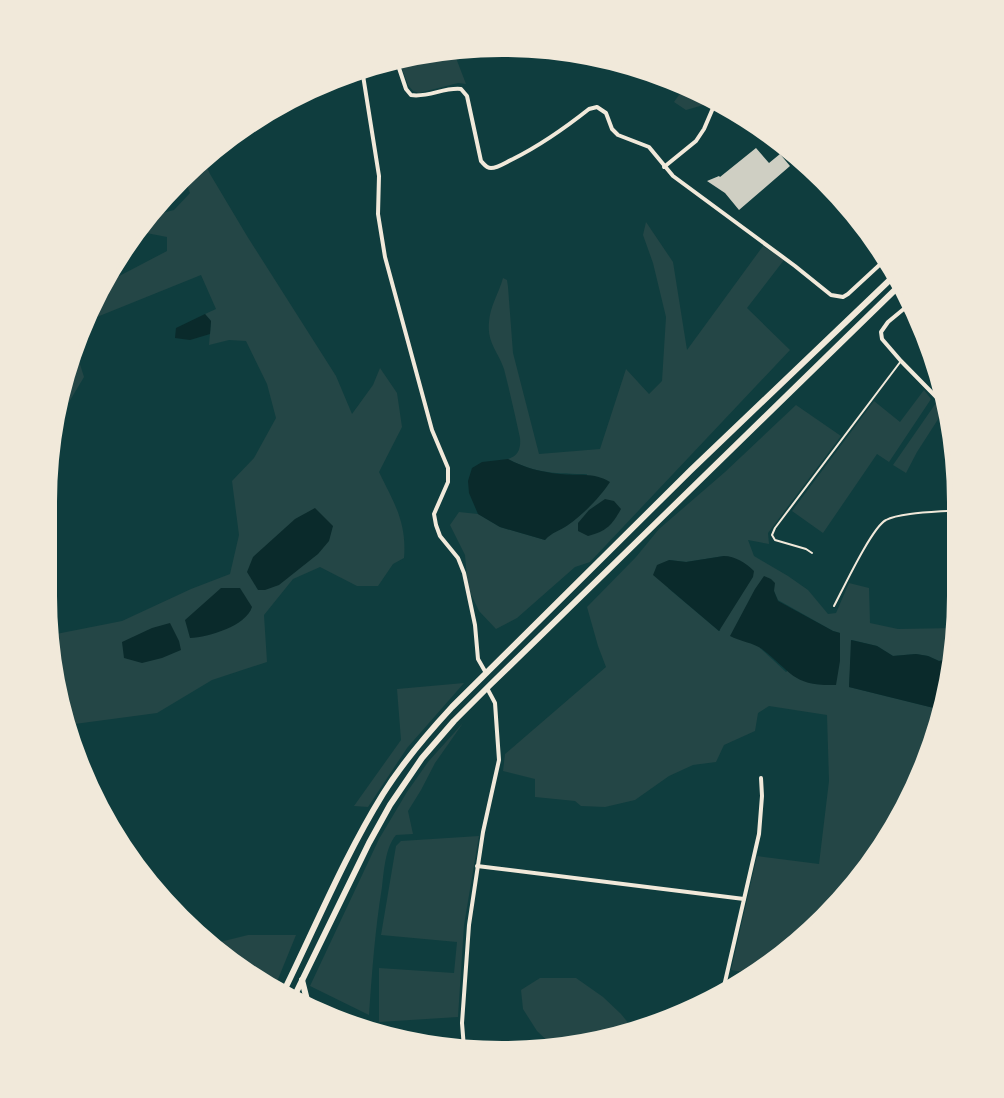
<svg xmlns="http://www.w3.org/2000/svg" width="1004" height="1098" viewBox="0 0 1004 1098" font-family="Quicksand,sans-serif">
  <rect width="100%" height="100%" fill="#0f3d3e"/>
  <g fill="#244646" fill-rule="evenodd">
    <path d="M 475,48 L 456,58 L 466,84 L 458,83 L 419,93 L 413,91 L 408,85 L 398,58 L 413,54 Z"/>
    <path d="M 696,90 L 710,98 L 707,104 L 686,110 L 674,102 L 681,92 Z"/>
    <path d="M 203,159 L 210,174 L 247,236 L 336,376 L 352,414 L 373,385 L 380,368 L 397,393 L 402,427 L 379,472 C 394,503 407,522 404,558 L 393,564 L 378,586 L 357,586 L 320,567 L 293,579 L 264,615 L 267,662 L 212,680 L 157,713 L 67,725 C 58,697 46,666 51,635 L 122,621 L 191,589 L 230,574 L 239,535 L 232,481 L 254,458 L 276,418 L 267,384 L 246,341 L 229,340 L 209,345 L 211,321 L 205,314 L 216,309 L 201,275 L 82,323 L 102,285 L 167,251 L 167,237 L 136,231 L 147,217 L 174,210 L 190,193 L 183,175 Z"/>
    <path d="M 646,222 L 673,262 L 687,350 L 763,246 L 784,260 L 747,308 L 790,350 L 590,562 L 575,567 L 517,618 L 496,629 L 479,611 L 468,588 L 465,555 L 450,525 L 459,512 L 478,514 L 500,527 L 545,540 L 551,533 L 568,525 L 587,474 C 558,474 534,473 508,459 C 518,456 521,449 520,438 C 515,415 510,392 504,369 C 498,351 487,343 489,322 C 490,306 499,293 503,278 L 507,280 L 508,287 L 513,353 L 539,454 L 600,449 L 626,369 L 649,394 L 662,381 L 666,317 L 653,263 L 643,235 Z"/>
    <path d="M 74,345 L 84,377 L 69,402 L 57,402 Z"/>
    <path d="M 924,390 L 931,399 L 889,462 L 877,454 L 823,533 L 792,511 L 874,401 L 900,422 Z"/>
    <path d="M 936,403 L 944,410 L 917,452 L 906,473 L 893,465 Z"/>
    <path d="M 796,405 L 841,436 L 768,533 L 769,544 L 748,540 L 754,556 L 788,576 L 808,590 L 828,614 L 836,613 L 849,583 L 869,588 L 870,623 L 898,629 L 956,628 L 955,655 L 954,658 L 939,661 L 928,656 L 916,654 L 893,656 L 877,646 L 852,640 L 849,687 L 942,710 L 935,743 L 898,824 L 845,898 L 780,959 L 756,974 L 731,970 L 757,856 L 819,864 L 829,781 L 827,715 L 769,706 L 758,713 L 755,731 L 724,745 L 716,762 L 693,765 L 669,776 L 635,800 L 605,807 L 581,806 L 575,801 L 535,797 L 535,779 L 503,771 L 505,754 L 606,667 L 598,646 L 587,607 L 636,557 L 659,529 L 725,472 ZM 724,556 L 720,631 L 719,631 L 668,588 L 669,560 L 686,562 ZM 774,591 L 778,600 L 833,631 L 840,633 L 786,672 L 760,648 Z"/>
    <path d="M 464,683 L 407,748 L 368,807 L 354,806 L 401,740 L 397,689 Z"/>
    <path d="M 463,723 L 435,763 L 421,790 L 408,811 L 413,834 L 396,835 C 385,848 384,871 382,887 C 375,930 372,972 369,1015 L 310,986 L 379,839 L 407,792 L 428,762 Z"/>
    <path d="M 479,836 L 464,925 L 458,1017 L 379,1022 L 379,968 L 454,973 L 457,942 L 381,935 L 396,846 L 401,841 Z"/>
    <path d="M 248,935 L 296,935 L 274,989 L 224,958 L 217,952 L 220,942 Z"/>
    <path d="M 540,978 L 576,978 L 603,997 L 621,1014 L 634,1030 L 591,1044 L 556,1048 L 553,1046 L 537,1031 L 523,1009 L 521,990 Z"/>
  </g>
  <g fill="#0a2a2b">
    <path d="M 205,314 L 211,321 L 210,334 L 190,340 L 175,338 L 176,328 Z"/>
    <path d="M 508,459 C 525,468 541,472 560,474 C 577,476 594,472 610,482 C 601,496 583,515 568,525 C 560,531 552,532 545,540 L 500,527 L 478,514 L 469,493 L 468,481 L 472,468 L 482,462 Z"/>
    <path d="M 605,499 L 614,501 L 621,509 C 612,525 607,531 588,536 L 578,531 L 578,523 L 589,510 Z"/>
    <path d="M 315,508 L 333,526 L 329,541 L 318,554 L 279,585 L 265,590 L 258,590 L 247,572 L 253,557 L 295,519 Z"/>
    <path d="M 724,556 C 735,556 746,563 754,571 L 753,577 L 719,631 L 653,575 L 657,565 L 669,560 L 686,562 Z"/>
    <path d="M 764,576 L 771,579 L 775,583 L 774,591 L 778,601 L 833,631 L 840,633 L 840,661 L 836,685 C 792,686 793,673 762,649 C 754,643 739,641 730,636 L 755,589 Z"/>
    <path d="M 221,588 L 240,588 L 252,607 C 246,626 209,637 190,638 L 185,620 Z"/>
    <path d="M 170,623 L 179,641 L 181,650 L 162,658 L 142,663 L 124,658 L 122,642 L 152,628 Z"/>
    <path d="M 851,640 L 877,646 L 893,656 L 916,654 L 928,656 L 939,661 L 954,658 L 942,710 L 849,687 Z"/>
  </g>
  <path fill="#cfcfc3" d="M 756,148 L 769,163 L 780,154 L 790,166 L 739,210 L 725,193 L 707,181 L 719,176 L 720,177 Z"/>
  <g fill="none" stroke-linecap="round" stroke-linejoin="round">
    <g stroke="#f1e9da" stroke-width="2">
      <path d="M 812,553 L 806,549 L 775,540 L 772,535 L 775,528 L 901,361"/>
      <path d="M 834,606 C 843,589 872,527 886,520 C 900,512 941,512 959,510"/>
    </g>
    <g stroke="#f1e9da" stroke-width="4">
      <path d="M 396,59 L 406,89 L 411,95 C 428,98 444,87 461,89 L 467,96 L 481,161 C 484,164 486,168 491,168 C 498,168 506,162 513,159 C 541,145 565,128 589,109 L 597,107 L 606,113 L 612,129 L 618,135 L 649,147 L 673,176 L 795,266 L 831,295 L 843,297 L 848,294 L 887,258"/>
      <path d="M 362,69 L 379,176 L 378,214 L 385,257 L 432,430 L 448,468 L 448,482 L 434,514 L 436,525 L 440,536 L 458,558 L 464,573 L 475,625 L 478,659 L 486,673"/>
      <path d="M 664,167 L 696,141 L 704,129 L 716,101"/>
      <path d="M 911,303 L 888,322 L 881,332 L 882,339 L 901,361 L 949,410"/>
      <path d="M 477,866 L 744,899"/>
      <path d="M 722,995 L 759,834 L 762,796 L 761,778"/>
      <path d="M 464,1048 L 462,1023 L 469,925 L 483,832 L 499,760 L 495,703 L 487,688"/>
    </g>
    <g stroke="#f1e9da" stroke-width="6">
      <path d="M 282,995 C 315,928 344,857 383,794 C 403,762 427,734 452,707 L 691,470 L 896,274"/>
      <path d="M 292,1001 L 369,843 L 390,805 L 422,758 L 454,721 L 490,685 L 901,284"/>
      <path d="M 301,1006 L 308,1004 L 302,980"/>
    </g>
  </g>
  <path d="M0 0H1004V1098H0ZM502 54H502A448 448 0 0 1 950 502V596A448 448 0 0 1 502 1044H502A448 448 0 0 1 54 596V502A448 448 0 0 1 502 54Z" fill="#f1e9da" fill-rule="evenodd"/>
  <path fill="none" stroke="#f1e9da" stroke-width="6" d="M502 54H502A448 448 0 0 1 950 502V596A448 448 0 0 1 502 1044H502A448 448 0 0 1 54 596V502A448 448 0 0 1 502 54Z"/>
</svg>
